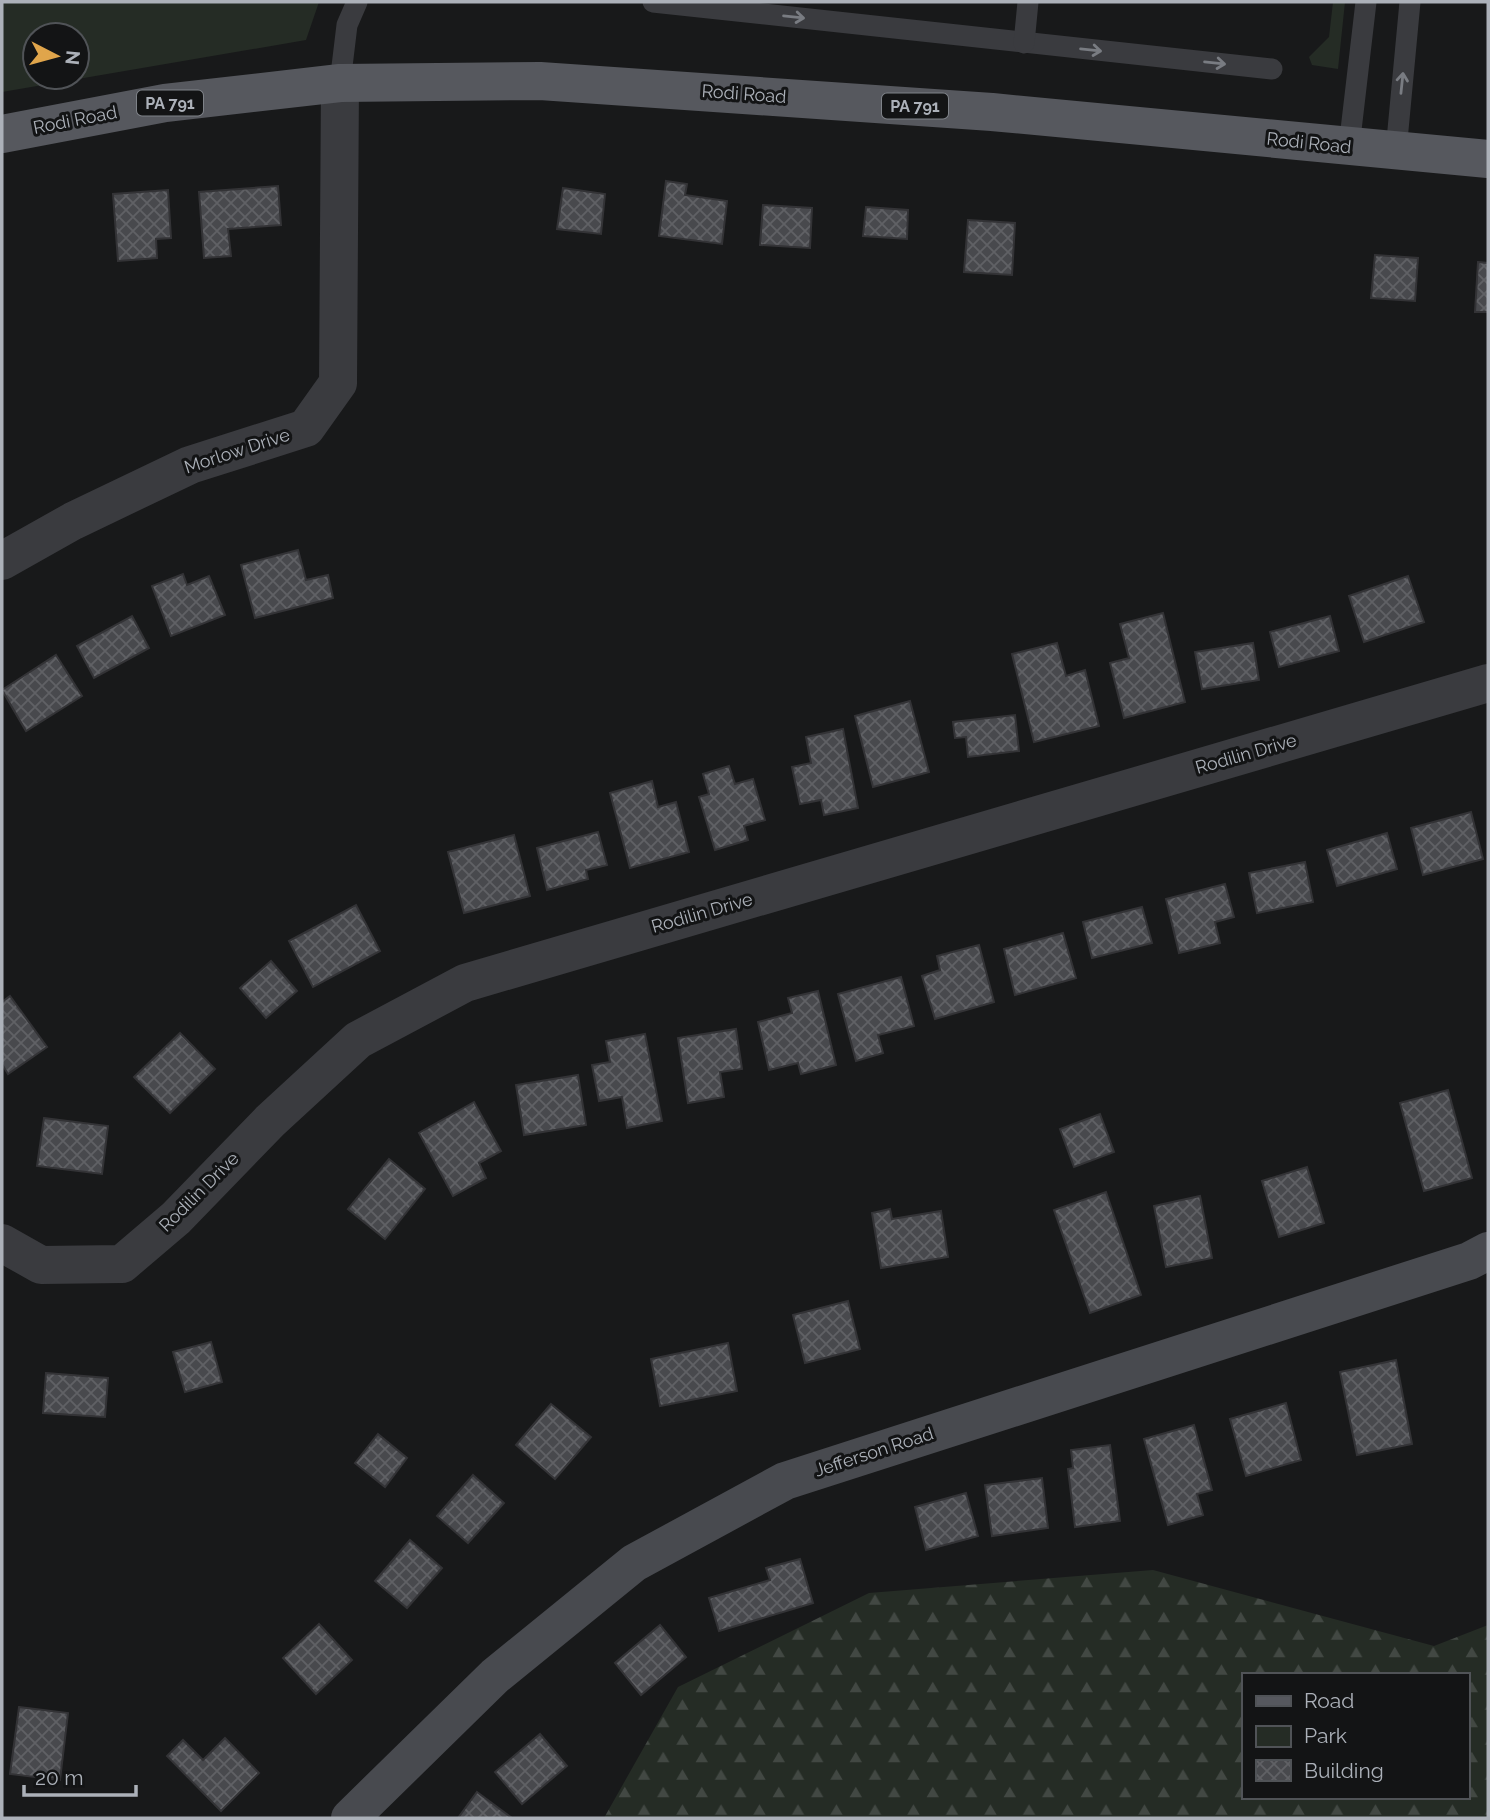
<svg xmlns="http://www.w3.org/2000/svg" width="1490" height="1820" viewBox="0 0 1490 1820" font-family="Raleway,sans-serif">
  <defs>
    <pattern id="forest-firs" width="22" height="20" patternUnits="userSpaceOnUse" patternTransform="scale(1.75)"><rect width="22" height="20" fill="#252c25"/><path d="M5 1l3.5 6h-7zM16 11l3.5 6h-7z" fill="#424843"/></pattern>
    <pattern id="building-cross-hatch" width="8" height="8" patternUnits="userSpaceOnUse" patternTransform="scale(1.75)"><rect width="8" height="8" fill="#48494d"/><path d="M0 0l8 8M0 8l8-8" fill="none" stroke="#606165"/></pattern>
  </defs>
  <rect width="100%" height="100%" fill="#18191a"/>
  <g fill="#252c25" fill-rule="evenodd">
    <path d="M 2,2 L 319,2 L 306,40 L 2,92 ZM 35,35 L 77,35 L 77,77 L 35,77 Z"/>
    <path d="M 1333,2 L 1345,2 L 1338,69 L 1312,65 L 1309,57 L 1329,37 Z"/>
  </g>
  <path fill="url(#forest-firs)" fill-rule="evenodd" d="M 1153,1570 L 1434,1646 L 1488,1625 L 1488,1818 L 604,1818 L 678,1687 L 869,1593 ZM 1243,1675 L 1467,1675 L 1467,1797 L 1243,1797 Z"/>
  <g fill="url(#building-cross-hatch)" stroke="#333336" stroke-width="2">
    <path d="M 666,181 L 687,184 L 685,195 L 727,201 L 722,244 L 659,236 Z"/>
    <path d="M 278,186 L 281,225 L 228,229 L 231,256 L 204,258 L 199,192 Z"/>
    <path d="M 563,188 L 605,194 L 601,234 L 557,229 Z"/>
    <path d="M 168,190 L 171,238 L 156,239 L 157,258 L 118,261 L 113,194 Z"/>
    <path d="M 763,205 L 812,208 L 810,248 L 760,245 Z"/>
    <path d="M 866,207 L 908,210 L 907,239 L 863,236 Z"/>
    <path d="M 968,220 L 1015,223 L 1012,275 L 964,272 Z"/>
    <path d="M 1375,255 L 1418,258 L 1415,301 L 1371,298 Z"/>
    <path d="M 1478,262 L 1488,263 L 1488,312 L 1475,312 Z"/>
    <path d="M 298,550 L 306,580 L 328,575 L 333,598 L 255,618 L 241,565 Z"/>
    <path d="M 183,574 L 187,585 L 209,576 L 225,615 L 171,636 L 152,586 Z"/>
    <path d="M 1408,576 L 1424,622 L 1364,642 L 1349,596 Z"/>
    <path d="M 1163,613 L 1185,702 L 1124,718 L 1110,663 L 1129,658 L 1120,624 Z"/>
    <path d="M 132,616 L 149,648 L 94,678 L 77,646 Z"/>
    <path d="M 1330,616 L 1339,651 L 1279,667 L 1270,632 Z"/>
    <path d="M 1057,643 L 1066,676 L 1085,670 L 1099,726 L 1034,742 L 1012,654 Z"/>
    <path d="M 1253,643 L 1259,680 L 1202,689 L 1195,652 Z"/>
    <path d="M 56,655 L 82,696 L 26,731 L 2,690 Z"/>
    <path d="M 910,701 L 929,772 L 873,787 L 855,716 Z"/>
    <path d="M 1015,715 L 1019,751 L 968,757 L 966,737 L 955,738 L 953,722 Z"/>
    <path d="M 843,729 L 858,808 L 824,815 L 821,800 L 800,804 L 792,767 L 811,763 L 806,737 Z"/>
    <path d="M 729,766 L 735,784 L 753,779 L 765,820 L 744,826 L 748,840 L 715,850 L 699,797 L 709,794 L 703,774 Z"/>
    <path d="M 652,781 L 658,807 L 676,802 L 689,852 L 630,868 L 610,793 Z"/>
    <path d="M 1471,812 L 1483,859 L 1423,875 L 1411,828 Z"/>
    <path d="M 598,832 L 607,865 L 586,870 L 588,879 L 547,890 L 537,848 Z"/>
    <path d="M 1387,833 L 1397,869 L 1337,886 L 1327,850 Z"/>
    <path d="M 514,835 L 530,896 L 464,913 L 448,852 Z"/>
    <path d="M 1305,862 L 1313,902 L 1257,913 L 1249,873 Z"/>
    <path d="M 1225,884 L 1234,917 L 1215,922 L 1220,943 L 1179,953 L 1166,899 Z"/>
    <path d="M 356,905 L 380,951 L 313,987 L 289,941 Z"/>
    <path d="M 1142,907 L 1152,943 L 1092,958 L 1083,922 Z"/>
    <path d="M 1063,933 L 1076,978 L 1015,995 L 1004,949 Z"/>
    <path d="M 979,945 L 994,1002 L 935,1019 L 922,976 L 940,970 L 937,956 Z"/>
    <path d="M 271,961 L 297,991 L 266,1018 L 240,988 Z"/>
    <path d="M 901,977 L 914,1026 L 878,1035 L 883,1053 L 856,1061 L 838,994 Z"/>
    <path d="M 818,991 L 836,1065 L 801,1074 L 798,1063 L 769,1070 L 758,1022 L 792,1013 L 788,998 Z"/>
    <path d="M 10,996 L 47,1047 L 8,1074 L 2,1064 L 2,1002 Z"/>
    <path d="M 736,1029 L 742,1069 L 720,1072 L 724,1097 L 688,1103 L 678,1038 Z"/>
    <path d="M 180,1033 L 215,1069 L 170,1113 L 134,1077 Z"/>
    <path d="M 645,1034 L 662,1121 L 627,1128 L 622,1097 L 599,1101 L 592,1065 L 610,1062 L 606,1041 Z"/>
    <path d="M 578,1075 L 586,1125 L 524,1135 L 516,1085 Z"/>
    <path d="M 1448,1090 L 1472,1178 L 1424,1191 L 1400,1103 Z"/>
    <path d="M 474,1102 L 501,1151 L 479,1163 L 486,1178 L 453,1196 L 419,1133 Z"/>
    <path d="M 1100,1114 L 1114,1152 L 1074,1167 L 1060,1129 Z"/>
    <path d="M 44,1118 L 108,1126 L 102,1174 L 37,1166 Z"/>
    <path d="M 389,1159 L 425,1189 L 385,1239 L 348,1209 Z"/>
    <path d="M 1307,1167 L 1324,1223 L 1279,1237 L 1262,1181 Z"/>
    <path d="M 1106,1192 L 1141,1295 L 1090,1313 L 1054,1210 Z"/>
    <path d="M 1200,1196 L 1212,1258 L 1166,1267 L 1154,1206 Z"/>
    <path d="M 890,1209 L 892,1219 L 941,1211 L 948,1257 L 881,1268 L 872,1213 Z"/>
    <path d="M 848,1301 L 860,1349 L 805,1363 L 793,1315 Z"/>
    <path d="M 211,1342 L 222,1382 L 185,1392 L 173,1352 Z"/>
    <path d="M 728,1343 L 737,1391 L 660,1406 L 651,1359 Z"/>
    <path d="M 1396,1360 L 1412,1444 L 1357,1455 L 1340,1372 Z"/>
    <path d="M 46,1373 L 108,1378 L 105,1417 L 43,1413 Z"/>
    <path d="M 1286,1403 L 1301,1460 L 1246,1476 L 1230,1419 Z"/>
    <path d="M 551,1404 L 591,1437 L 555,1479 L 516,1445 Z"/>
    <path d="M 1194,1425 L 1212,1490 L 1197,1494 L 1203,1515 L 1168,1525 L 1144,1439 Z"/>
    <path d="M 378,1434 L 407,1458 L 385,1487 L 355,1463 Z"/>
    <path d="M 1110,1445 L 1120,1521 L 1075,1527 L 1068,1469 L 1073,1468 L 1071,1450 Z"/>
    <path d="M 473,1475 L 504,1503 L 468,1543 L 437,1516 Z"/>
    <path d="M 1042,1478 L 1048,1528 L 992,1536 L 985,1485 Z"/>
    <path d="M 966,1493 L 978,1536 L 926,1550 L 915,1507 Z"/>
    <path d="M 410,1540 L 442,1568 L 407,1608 L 375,1581 Z"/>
    <path d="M 800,1559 L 813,1603 L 719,1631 L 709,1598 L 770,1580 L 766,1568 Z"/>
    <path d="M 319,1624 L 352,1660 L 316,1694 L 283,1658 Z"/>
    <path d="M 660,1625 L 686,1657 L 641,1695 L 615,1663 Z"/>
    <path d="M 19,1707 L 68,1713 L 60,1780 L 10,1774 Z"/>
    <path d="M 540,1734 L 567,1766 L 522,1804 L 495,1772 Z"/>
    <path d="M 225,1738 L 259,1773 L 221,1811 L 167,1756 L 183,1740 L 203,1760 Z"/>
    <path d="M 477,1792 L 512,1818 L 458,1818 Z"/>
  </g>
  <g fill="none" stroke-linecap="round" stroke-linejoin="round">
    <g stroke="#3a3b3f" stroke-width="21">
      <path d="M 653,2 L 1272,69"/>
      <path d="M 1024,43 L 1028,2"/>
      <path d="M 340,83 L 347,25 L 357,2"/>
      <path d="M 1349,147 L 1366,2"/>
      <path d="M 1396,151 L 1410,2"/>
    </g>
    <g stroke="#3a3b3f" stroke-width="38">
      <path d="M 2,561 L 73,521 L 190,465 L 306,428 L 338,383 L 340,83"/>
      <path d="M 2,1243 L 41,1265 L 122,1264 L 176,1218 L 270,1121 L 358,1040 L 465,983 L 1488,683"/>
    </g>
    <path stroke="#484a4f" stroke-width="38" d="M 350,1818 L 495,1676 L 634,1563 L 785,1481 L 1469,1261 L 1488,1251"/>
    <path stroke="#56585e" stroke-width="38" d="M 2,134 L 165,103 L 340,83 L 540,81 L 992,112 L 1488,159"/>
  </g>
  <defs><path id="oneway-shaft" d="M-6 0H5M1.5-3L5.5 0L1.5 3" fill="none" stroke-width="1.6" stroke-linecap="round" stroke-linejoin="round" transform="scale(1.75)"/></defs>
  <g stroke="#797c82">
    <use href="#oneway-shaft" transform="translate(794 17) rotate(6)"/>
    <use href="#oneway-shaft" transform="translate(1091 50) rotate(6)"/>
    <use href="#oneway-shaft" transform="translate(1215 63) rotate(6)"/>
    <use href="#oneway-shaft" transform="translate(1402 83) rotate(-84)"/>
  </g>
  <g text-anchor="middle" stroke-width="6" stroke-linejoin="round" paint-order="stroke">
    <g fill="#131415" stroke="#7e8288" stroke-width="2">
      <rect x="137" y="90.5" width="66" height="25" rx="5"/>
      <rect x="882" y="93.5" width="66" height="25" rx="5"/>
    </g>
    <g font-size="16" font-weight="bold" fill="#acb1b9">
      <text x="170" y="109">PA 791</text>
      <text x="915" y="112">PA 791</text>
    </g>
    <g font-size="18" fill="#acb1b9" stroke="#131415">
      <text transform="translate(744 94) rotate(4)" y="6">Rodi Road</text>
      <text transform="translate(75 120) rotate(-11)" y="6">Rodi Road</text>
      <text transform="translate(1309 143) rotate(6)" y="6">Rodi Road</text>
      <text transform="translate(237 451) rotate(-18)" y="6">Morlow Drive</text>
      <text transform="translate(1246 754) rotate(-16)" y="6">Rodilin Drive</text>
      <text transform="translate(702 913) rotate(-16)" y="6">Rodilin Drive</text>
      <text transform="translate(199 1192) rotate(-45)" y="6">Rodilin Drive</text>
      <text transform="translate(874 1452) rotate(-18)" y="6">Jefferson Road</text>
    </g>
  </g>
  <rect width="1490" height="1820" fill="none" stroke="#acb1b9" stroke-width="7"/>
  <rect x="1242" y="1673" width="228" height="126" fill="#131415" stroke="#505357" stroke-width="2"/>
  <rect x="1256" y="1696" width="35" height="10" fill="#56585e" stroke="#505357" stroke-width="2"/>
  <text x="1304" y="1708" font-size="21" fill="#acb1b9">Road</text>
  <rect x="1256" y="1726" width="35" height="21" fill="#252c25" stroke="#505357" stroke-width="2"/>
  <text x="1304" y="1743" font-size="21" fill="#acb1b9">Park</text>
  <rect x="1256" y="1760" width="35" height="21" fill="url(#building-cross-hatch)" stroke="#505357" stroke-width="2"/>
  <text x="1304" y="1778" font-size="21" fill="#acb1b9">Building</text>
  <g transform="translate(56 56) rotate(96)"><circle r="33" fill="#131415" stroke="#505357" stroke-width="2"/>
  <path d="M0-5L12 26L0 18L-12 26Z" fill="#e0a54b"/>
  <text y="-10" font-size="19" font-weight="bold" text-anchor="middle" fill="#acb1b9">N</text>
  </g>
  <path d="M24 1785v10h112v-10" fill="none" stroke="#acb1b9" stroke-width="3.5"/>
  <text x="35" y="1785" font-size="21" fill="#acb1b9" stroke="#131415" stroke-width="5" paint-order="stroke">20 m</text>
</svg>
